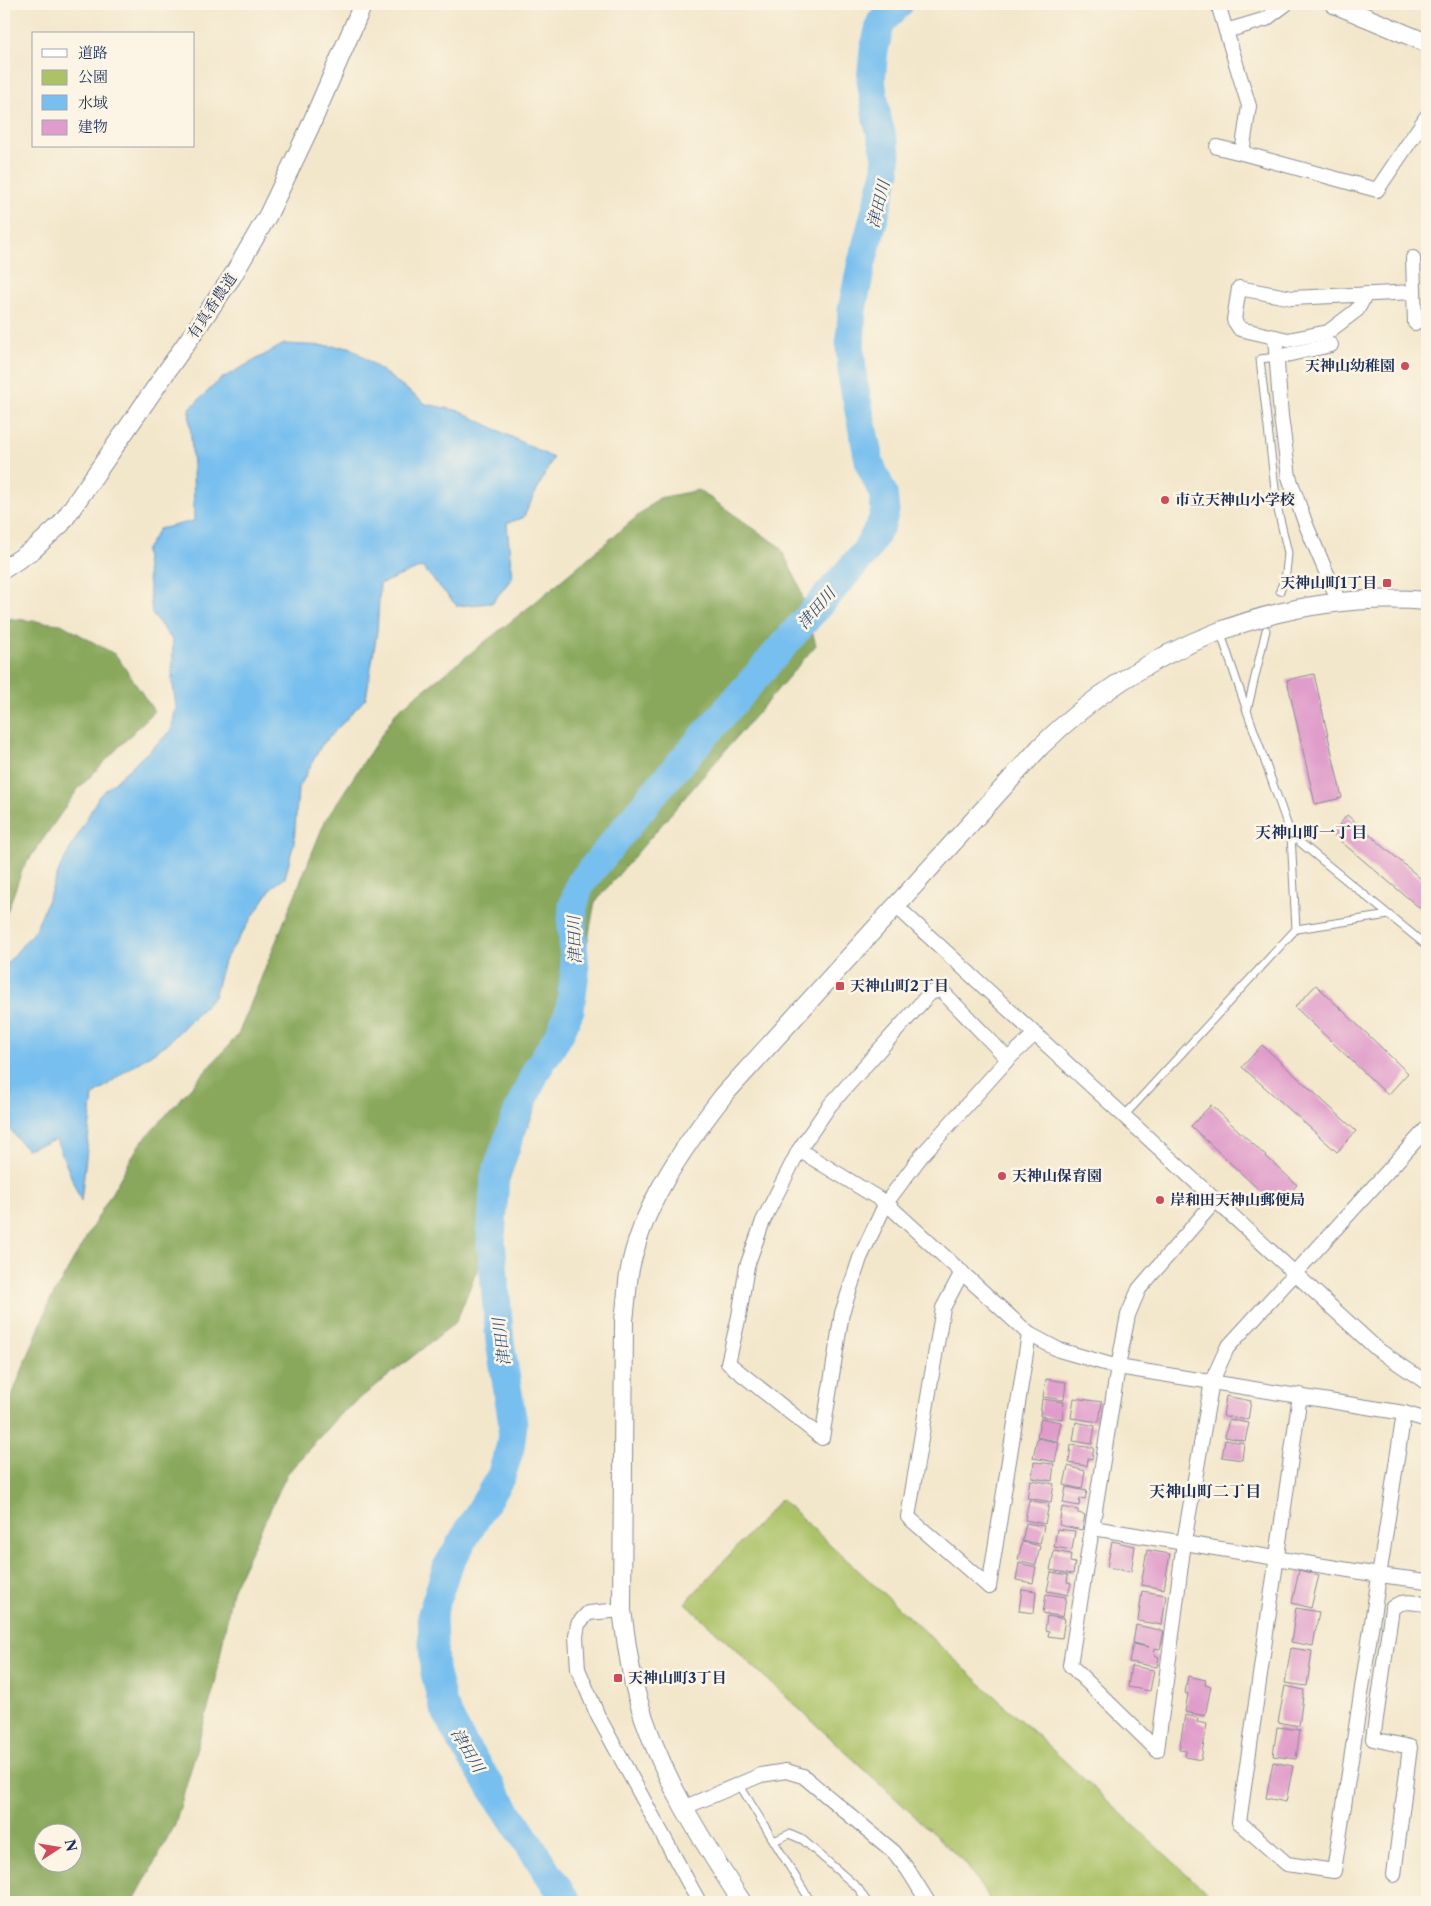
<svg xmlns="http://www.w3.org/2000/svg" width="1431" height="1906" viewBox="0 0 1431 1906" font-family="'Libre Caslon Text','Noto Serif JP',serif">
  <rect width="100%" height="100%" fill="#fcf5e5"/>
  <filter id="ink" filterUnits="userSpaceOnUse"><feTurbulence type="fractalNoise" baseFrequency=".02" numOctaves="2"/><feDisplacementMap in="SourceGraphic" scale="10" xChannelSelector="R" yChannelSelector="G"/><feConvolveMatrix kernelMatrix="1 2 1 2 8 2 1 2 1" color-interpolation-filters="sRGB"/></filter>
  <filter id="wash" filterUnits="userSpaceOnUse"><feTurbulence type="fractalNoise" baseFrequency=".0096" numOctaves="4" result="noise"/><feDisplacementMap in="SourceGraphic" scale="20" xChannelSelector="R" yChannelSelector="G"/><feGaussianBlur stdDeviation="1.12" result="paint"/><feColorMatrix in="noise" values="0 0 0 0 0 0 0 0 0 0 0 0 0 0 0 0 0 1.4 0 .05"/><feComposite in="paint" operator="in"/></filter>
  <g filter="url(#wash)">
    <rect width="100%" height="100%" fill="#f3e7cb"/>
    <path fill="#acc267" stroke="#647862" d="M 781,1499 L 1217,1902 L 991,1902 L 966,1864 L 685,1603 Z"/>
    <g fill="#89a85c" stroke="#526c5d" fill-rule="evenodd">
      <path d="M 699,490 L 780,547 L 799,585 L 816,645 L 595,902 L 575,1007 L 523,1139 L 484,1253 L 456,1322 L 338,1416 L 287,1474 L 232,1591 L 215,1684 L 175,1825 L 133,1902 L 4,1902 L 4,1408 L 13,1393 L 50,1301 L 139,1145 L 238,1035 L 325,821 L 397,711 L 533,604 L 659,498 ZM 42,1834 L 72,1834 L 72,1864 L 42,1864 Z"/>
      <path d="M 4,618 L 61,624 L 116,655 L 154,711 L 78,789 L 23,868 L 4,920 Z"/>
    </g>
    <path fill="#77bfef" stroke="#4977a6" d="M 284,344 L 350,347 L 426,404 L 460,411 L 553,458 L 523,518 L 507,523 L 512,578 L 492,603 L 457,606 L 422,567 L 380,584 L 377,632 L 366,698 L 321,746 L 298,790 L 294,842 L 285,878 L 272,887 L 224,961 L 214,997 L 167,1044 L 124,1072 L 93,1096 L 81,1201 L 56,1140 L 26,1149 L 4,1122 L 4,1107 L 13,1098 L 4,1069 L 4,967 L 36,929 L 61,866 L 99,796 L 171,731 L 176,707 L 172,678 L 173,641 L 152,614 L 145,551 L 159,529 L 194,521 L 193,466 L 189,409 L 221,379 Z"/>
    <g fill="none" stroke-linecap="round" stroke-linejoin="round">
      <path stroke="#77bfef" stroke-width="29" d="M 567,1902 L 461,1741 L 443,1705 L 434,1669 L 432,1614 L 447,1567 L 501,1476 L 510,1448 L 513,1424 L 500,1342 L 491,1240 L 495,1177 L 516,1117 L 536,1071 L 559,1035 L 570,1010 L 575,972 L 572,926 L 573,907 L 580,884 L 653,794 L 866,551 L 881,524 L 885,511 L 883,493 L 870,465 L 853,381 L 850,347 L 852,310 L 861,266 L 886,172 L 886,152 L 877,119 L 871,80 L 874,50 L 881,22 L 899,4"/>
    </g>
    <g id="blocks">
      <g fill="#e09cca">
        <path d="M 1314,674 L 1342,798 L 1315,804 L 1287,680 Z"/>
        <path d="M 1347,815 L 1427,884 L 1427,904 L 1422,910 L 1332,834 Z"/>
        <path d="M 1316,985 L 1408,1073 L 1388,1095 L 1295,1007 Z"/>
        <path d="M 1262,1045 L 1356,1131 L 1337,1152 L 1242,1067 Z"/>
        <path d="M 1211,1105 L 1297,1185 L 1277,1207 L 1191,1126 Z"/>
        <path d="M 1046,1379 L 1066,1382 L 1064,1400 L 1043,1397 Z"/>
        <path d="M 1226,1396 L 1251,1401 L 1248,1420 L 1223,1416 Z"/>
        <path d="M 1074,1398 L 1102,1402 L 1099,1422 L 1071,1418 Z"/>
        <path d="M 1042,1399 L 1064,1402 L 1062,1419 L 1040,1416 Z"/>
        <path d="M 1041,1418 L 1061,1422 L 1057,1441 L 1037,1437 Z"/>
        <path d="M 1229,1419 L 1249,1423 L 1245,1441 L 1225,1437 Z"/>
        <path d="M 1076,1422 L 1095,1426 L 1092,1444 L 1073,1441 Z"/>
        <path d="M 1037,1438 L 1059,1443 L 1055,1462 L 1033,1458 Z"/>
        <path d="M 1225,1440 L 1244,1443 L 1242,1460 L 1222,1457 Z"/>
        <path d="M 1071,1445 L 1094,1448 L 1092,1459 L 1088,1458 L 1087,1466 L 1069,1463 Z"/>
        <path d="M 1034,1462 L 1054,1464 L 1052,1481 L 1032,1478 Z"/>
        <path d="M 1068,1466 L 1085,1471 L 1082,1489 L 1064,1485 Z"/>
        <path d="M 1030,1480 L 1054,1484 L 1051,1502 L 1027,1498 Z"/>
        <path d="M 1066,1487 L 1087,1491 L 1085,1499 L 1080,1498 L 1079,1506 L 1063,1503 Z"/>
        <path d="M 1029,1500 L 1049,1504 L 1045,1524 L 1025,1520 Z"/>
        <path d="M 1062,1507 L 1078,1510 L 1078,1513 L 1085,1515 L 1082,1530 L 1059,1525 Z"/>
        <path d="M 1026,1523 L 1044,1526 L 1040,1544 L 1022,1541 Z"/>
        <path d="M 1057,1529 L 1075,1531 L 1072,1550 L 1054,1547 Z"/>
        <path d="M 1112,1541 L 1135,1546 L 1131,1572 L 1107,1567 Z"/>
        <path d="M 1022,1542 L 1040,1546 L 1036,1565 L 1018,1560 Z"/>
        <path d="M 1147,1550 L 1170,1554 L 1164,1589 L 1141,1585 Z"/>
        <path d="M 1054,1551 L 1071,1554 L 1070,1562 L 1075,1563 L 1073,1574 L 1050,1570 Z"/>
        <path d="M 1019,1563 L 1036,1567 L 1033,1583 L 1016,1580 Z"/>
        <path d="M 1299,1570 L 1319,1575 L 1311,1608 L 1292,1603 Z"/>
        <path d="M 1051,1572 L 1068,1575 L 1067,1582 L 1071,1583 L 1068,1595 L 1047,1591 Z"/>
        <path d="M 1022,1589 L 1036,1591 L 1034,1613 L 1019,1611 Z"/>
        <path d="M 1142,1591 L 1166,1595 L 1162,1625 L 1138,1621 Z"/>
        <path d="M 1046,1594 L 1066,1597 L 1063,1617 L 1043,1613 Z"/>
        <path d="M 1296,1608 L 1319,1612 L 1313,1646 L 1291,1642 Z"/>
        <path d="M 1047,1616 L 1065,1619 L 1062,1638 L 1048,1636 L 1049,1631 L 1045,1630 Z"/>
        <path d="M 1136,1625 L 1164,1631 L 1160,1649 L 1155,1648 L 1154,1655 L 1159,1657 L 1157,1667 L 1129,1662 L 1133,1644 L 1149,1647 L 1133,1643 Z"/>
        <path d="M 1291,1648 L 1312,1651 L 1307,1686 L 1285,1683 Z"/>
        <path d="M 1131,1666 L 1154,1670 L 1150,1691 L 1128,1687 Z"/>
        <path d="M 1188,1676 L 1206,1680 L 1205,1685 L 1211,1686 L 1205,1716 L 1185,1712 L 1188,1694 L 1185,1693 Z"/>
        <path d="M 1285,1686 L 1304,1690 L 1299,1726 L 1278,1722 Z"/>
        <path d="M 1185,1715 L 1198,1718 L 1197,1722 L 1207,1724 L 1201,1760 L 1185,1757 L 1186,1751 L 1179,1750 Z"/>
        <path d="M 1277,1727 L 1300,1730 L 1296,1759 L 1273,1756 Z"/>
        <path d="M 1273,1762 L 1293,1766 L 1286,1802 L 1266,1798 Z"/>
      </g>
    </g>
  </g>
  <g filter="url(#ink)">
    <use href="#blocks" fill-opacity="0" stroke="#878b94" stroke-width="1"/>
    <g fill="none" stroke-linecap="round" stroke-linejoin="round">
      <g stroke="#878b94" stroke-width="9">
        <g id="service">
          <path d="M 1277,357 L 1260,359 L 1277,506 L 1288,553 L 1286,573 L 1280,591"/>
          <path d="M 1220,631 L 1247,711"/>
          <path d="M 1291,835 L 1427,946"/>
          <path d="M 1296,929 L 1389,915"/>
          <path d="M 1124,1116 L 1296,929 L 1291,835 L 1247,711 L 1266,630"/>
          <path d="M 739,1784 L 811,1902"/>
          <path d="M 774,1841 L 789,1834 L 803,1840 L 858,1888 L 867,1902"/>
        </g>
      </g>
      <g stroke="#878b94" stroke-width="16">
        <g id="minor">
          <path d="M 1218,4 L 1226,31"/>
          <path d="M 1286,4 L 1266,19 L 1226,31 L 1249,106 L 1242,153 L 1377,190 L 1427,116"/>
          <path d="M 1217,147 L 1242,153"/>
          <path d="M 1413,258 L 1415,323"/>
          <path d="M 1366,294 L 1357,310 L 1328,332 L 1288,340 L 1240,329 L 1234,320 L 1239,288 L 1292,298 L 1414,292"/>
          <path d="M 1275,337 L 1281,416 L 1289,477 L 1306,525 L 1339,602"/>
          <path d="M 1277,357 L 1331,345"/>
          <path d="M 895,905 L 1377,1349 L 1427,1383"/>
          <path d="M 1008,1059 L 941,990 L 930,993 L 830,1105 L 799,1150 L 763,1221 L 747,1266 L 739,1316 L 728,1363 L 822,1438 L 842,1313 L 860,1258 L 886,1203 L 922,1155 L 1008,1059 L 1035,1034"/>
          <path d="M 799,1150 L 886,1203 L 1029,1334 L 1059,1350 L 1118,1367 L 1404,1413 L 1427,1420"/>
          <path d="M 962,1272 L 943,1308 L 908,1517 L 989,1587"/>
          <path d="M 1300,1395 L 1239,1822 L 1287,1864 L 1334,1871 L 1404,1413"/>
          <path d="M 1093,1528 L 1379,1575 L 1427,1581"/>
          <path d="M 989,1587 L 1029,1334"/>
          <path d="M 622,1610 L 588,1613 L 578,1624 L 576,1636 L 578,1669 L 598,1716 L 699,1902"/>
          <path d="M 1157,1750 L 1184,1542 L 1212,1381 L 1227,1348 L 1427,1128"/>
          <path d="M 1157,1750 L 1070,1665 L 1118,1367 L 1128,1315 L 1139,1289 L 1215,1201"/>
          <path d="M 683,1808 L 761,1775 L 786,1771 L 803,1776 L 894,1852 L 908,1870 L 928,1902"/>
          <path d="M 1394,1875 L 1410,1747 L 1373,1739 L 1392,1608 C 1402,1599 1414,1603 1427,1604"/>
        </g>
      </g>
      <g stroke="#878b94" stroke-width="20">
        <g id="tertiary">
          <path d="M 1334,4 L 1427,43"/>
          <path d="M 4,569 L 34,549 L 61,524 L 232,277 L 268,215 L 309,129 L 363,4"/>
          <path d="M 742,1902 C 699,1836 659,1773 637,1696 C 629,1668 626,1639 622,1610 L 624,1320 C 626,1305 627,1289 629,1274 C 641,1207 682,1149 723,1096 L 1040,747 C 1142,646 1283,590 1427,601"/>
        </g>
      </g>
      <use href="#service" stroke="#fff" stroke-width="7"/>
      <use href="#minor" stroke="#fff" stroke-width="14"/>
      <use href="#tertiary" stroke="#fff" stroke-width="18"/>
    </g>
  </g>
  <g fill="#d1495b" stroke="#fcf5e5" stroke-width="2">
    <circle cx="1405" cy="366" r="5"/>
    <circle cx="1165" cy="500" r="5"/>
    <rect x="1382" y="578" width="10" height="10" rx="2.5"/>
    <rect x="835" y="981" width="10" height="10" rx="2.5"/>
    <circle cx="1002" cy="1176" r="5"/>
    <circle cx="1160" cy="1200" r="5"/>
    <rect x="613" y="1673" width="10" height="10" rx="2.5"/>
  </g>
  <g text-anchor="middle" stroke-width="5" stroke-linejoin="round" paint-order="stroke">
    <g font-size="15" fill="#1b2f5e" stroke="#fcf5e5">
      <text transform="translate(212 306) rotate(-56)" y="5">有真香農道</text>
    </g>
    <g font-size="15" font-weight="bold" fill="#1b2f5e" stroke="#fcf5e5" text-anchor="start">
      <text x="1395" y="371" text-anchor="end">天神山幼稚園</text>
      <text x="1175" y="505">市立天神山小学校</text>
      <text x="1377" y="588" text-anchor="end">天神山町1丁目</text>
      <text x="850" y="991">天神山町2丁目</text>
      <text x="1012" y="1181">天神山保育園</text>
      <text x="1170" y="1205">岸和田天神山郵便局</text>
      <text x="628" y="1683">天神山町3丁目</text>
    </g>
    <g font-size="16" font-style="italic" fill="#325382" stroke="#fcf5e5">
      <text transform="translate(878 204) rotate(-76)" y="6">津田川</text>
      <text transform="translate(816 608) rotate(-49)" y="6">津田川</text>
      <text transform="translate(574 940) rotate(-92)" y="6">津田川</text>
      <text transform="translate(501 1342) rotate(-97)" y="6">津田川</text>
      <text transform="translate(468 1750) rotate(59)" y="6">津田川</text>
    </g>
    <g font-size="16" font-weight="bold" fill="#1b2f5e" stroke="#fcf5e5">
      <text x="1311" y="838">天神山町一丁目</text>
      <text x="1205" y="1497">天神山町二丁目</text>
    </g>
  </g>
  <rect width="1431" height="1906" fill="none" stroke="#fcf5e5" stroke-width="20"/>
  <rect x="32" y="32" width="162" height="115" fill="#fcf5e5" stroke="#a2a6af"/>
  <rect x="42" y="49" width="25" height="8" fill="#ffffff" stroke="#a2a6af"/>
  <text x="78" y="58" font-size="15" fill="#1b2f5e">道路</text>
  <rect x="42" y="70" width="25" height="15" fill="#acc267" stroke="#a2a6af"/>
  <text x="78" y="82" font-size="15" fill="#1b2f5e">公園</text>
  <rect x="42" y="95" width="25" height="15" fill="#77bfef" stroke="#a2a6af"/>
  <text x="78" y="108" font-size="15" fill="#1b2f5e">水域</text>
  <rect x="42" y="120" width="25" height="15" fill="#e09cca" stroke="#a2a6af"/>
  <text x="78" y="132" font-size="15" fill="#1b2f5e">建物</text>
  <g transform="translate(58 1848) rotate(78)"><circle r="24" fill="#fcf5e5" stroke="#a2a6af"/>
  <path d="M0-4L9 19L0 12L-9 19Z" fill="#d1495b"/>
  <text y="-8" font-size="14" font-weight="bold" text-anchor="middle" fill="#1b2f5e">N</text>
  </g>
</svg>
